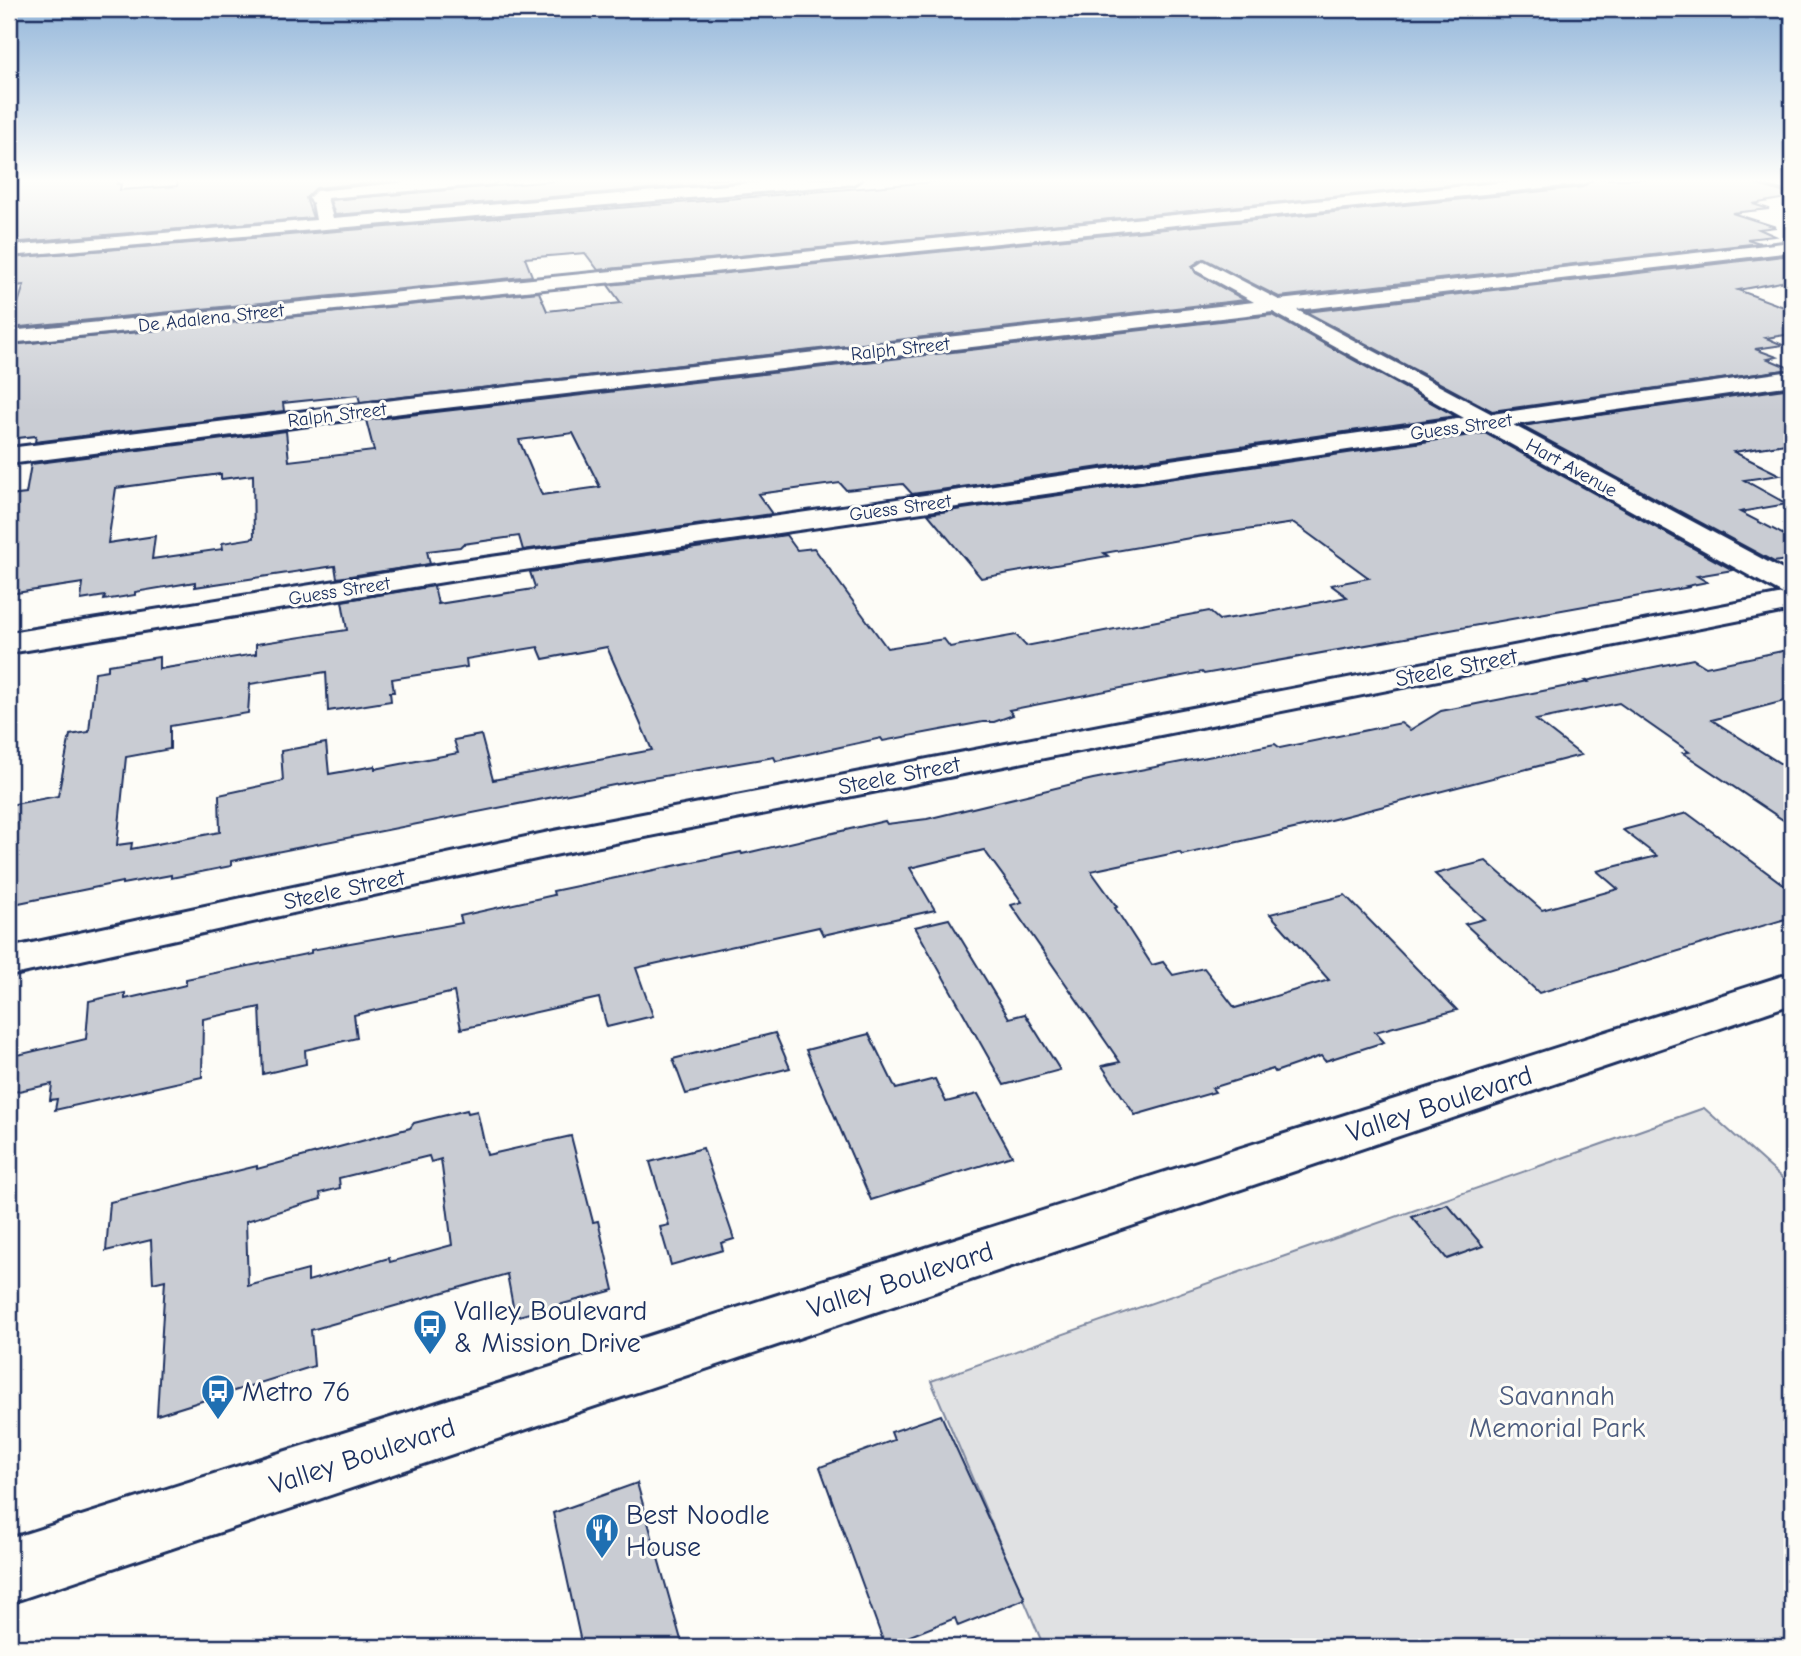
<svg xmlns="http://www.w3.org/2000/svg" width="1801" height="1656" viewBox="0 0 1801 1656" font-family="'Comic Neue',sans-serif">
  <rect width="100%" height="100%" fill="#fdfcf7"/>
  <filter id="ink" filterUnits="userSpaceOnUse"><feTurbulence type="fractalNoise" baseFrequency=".0143" numOctaves="2"/><feDisplacementMap in="SourceGraphic" scale="14" xChannelSelector="R" yChannelSelector="G"/><feConvolveMatrix kernelMatrix="1 2 1 2 8 2 1 2 1" color-interpolation-filters="sRGB"/></filter>
  <g filter="url(#ink)">
    <path fill="#e0e1e3" stroke="#7e88a0" stroke-width="2" d="M 1704,1108 L 1792,1187 L 1792,1647 L 1044,1647 L 931,1381 Z"/>
    <g fill="#c9ccd3" stroke="#1b2f5e" stroke-width="2" fill-rule="evenodd">
      <path d="M 9,179 L 119,179 L 117,184 L 121,184 L 120,190 L 177,186 L 178,179 L 407,179 L 316,188 L 306,198 L 313,218 L 9,243 Z"/>
      <path d="M 578,179 L 769,179 L 335,215 L 330,200 Z"/>
      <path d="M 970,179 L 1512,179 L 598,270 L 585,253 L 525,258 L 532,276 L 10,328 L 24,285 L 9,287 L 9,258 Z"/>
      <path d="M 1593,179 L 1753,179 L 1757,185 L 1786,193 L 1786,198 L 1753,204 L 1769,209 L 1732,213 L 1776,227 L 1759,229 L 1775,236 L 1747,239 L 1760,243 L 1279,297 L 1203,259 L 1192,266 L 1196,273 L 1245,300 L 360,402 L 358,395 L 283,403 L 284,411 L 35,442 L 36,436 L 9,439 L 9,345 L 539,292 L 547,311 L 621,303 L 608,285 L 1583,187 Z"/>
      <path d="M 1792,255 L 1792,280 L 1738,290 L 1792,310 L 1792,334 L 1766,338 L 1783,345 L 1755,349 L 1777,357 L 1768,359 L 1792,369 L 1492,411 L 1306,312 Z"/>
      <path d="M 1272,315 L 1456,416 L 912,494 L 903,484 L 846,490 L 840,483 L 758,494 L 772,514 L 523,550 L 519,536 L 463,544 L 460,547 L 427,551 L 430,564 L 337,578 L 335,566 L 195,587 L 195,582 L 135,592 L 135,595 L 104,600 L 105,596 L 81,600 L 83,583 L 9,594 L 9,496 L 26,494 L 31,464 L 286,431 L 289,461 L 374,451 L 366,420 ZM 573,433 L 600,487 L 542,495 L 519,440 ZM 221,474 L 221,479 L 253,475 L 254,538 L 222,543 L 223,549 L 152,559 L 155,536 L 108,543 L 116,488 Z"/>
      <path d="M 1792,388 L 1792,443 L 1734,452 L 1780,475 L 1744,480 L 1787,504 L 1740,512 L 1792,539 L 1792,559 L 1774,562 L 1521,426 Z"/>
      <path d="M 1485,433 L 1733,570 L 1697,576 L 1707,582 L 1687,586 L 1690,587 L 1204,674 L 1202,672 L 1009,710 L 1013,715 L 994,722 L 983,722 L 883,741 L 881,738 L 776,761 L 774,757 L 624,783 L 231,861 L 231,866 L 171,878 L 171,875 L 122,884 L 122,882 L 9,905 L 9,805 L 58,796 L 70,735 L 89,732 L 95,672 L 108,670 L 108,665 L 159,657 L 159,669 L 256,654 L 256,644 L 347,630 L 342,601 L 434,586 L 438,604 L 533,589 L 535,587 L 530,572 L 786,535 L 797,550 L 814,548 L 887,648 L 944,639 L 950,647 L 1016,635 L 1026,646 L 1209,611 L 1219,620 L 1270,612 L 1347,597 L 1331,585 L 1369,578 L 1294,523 L 1190,538 L 1104,553 L 1108,556 L 981,578 L 928,514 ZM 538,647 L 543,659 L 607,647 L 652,750 L 493,780 L 481,735 L 454,740 L 458,753 L 375,769 L 375,766 L 329,774 L 326,743 L 281,751 L 283,781 L 219,795 L 220,832 L 131,849 L 132,843 L 117,845 L 126,757 L 170,749 L 170,726 L 248,713 L 250,684 L 326,672 L 328,711 L 391,701 L 390,692 L 394,692 L 392,679 L 467,667 L 466,659 Z"/>
      <path d="M 1792,649 L 1792,699 L 1712,720 L 1792,771 L 1792,826 L 1683,753 L 1689,752 L 1619,703 L 1536,720 L 1581,755 L 1311,825 L 1182,855 L 1179,852 L 1091,871 L 1117,907 L 1115,908 L 1152,965 L 1163,962 L 1173,975 L 1204,968 L 1235,1008 L 1329,980 L 1270,914 L 1345,895 L 1457,1010 L 1375,1032 L 1384,1042 L 1325,1061 L 1321,1056 L 1275,1072 L 1273,1069 L 1212,1088 L 1215,1092 L 1135,1115 L 1102,1066 L 1120,1062 L 1011,905 L 1022,902 L 984,850 L 910,868 L 935,910 L 823,935 L 819,927 L 636,968 L 653,1016 L 607,1027 L 599,998 L 461,1029 L 454,992 L 354,1015 L 357,1038 L 305,1050 L 306,1064 L 263,1074 L 260,1007 L 203,1019 L 202,1077 L 55,1110 L 57,1099 L 50,1100 L 52,1084 L 9,1093 L 9,1057 L 86,1039 L 89,1001 L 125,993 L 125,999 L 186,985 L 186,979 L 311,953 L 311,950 L 462,923 L 460,916 L 554,895 L 553,891 L 741,852 L 742,854 L 885,821 L 887,824 L 927,819 L 1093,779 L 1275,744 L 1280,748 L 1401,723 L 1410,730 L 1441,711 L 1588,682 L 1586,681 L 1693,659 L 1706,667 Z"/>
      <path d="M 1687,813 L 1792,891 L 1792,917 L 1539,993 L 1465,924 L 1484,919 L 1435,874 L 1486,861 L 1542,910 L 1618,889 L 1597,871 L 1657,856 L 1623,830 Z"/>
      <path d="M 949,919 L 1009,1018 L 1025,1014 L 1060,1070 L 1004,1085 L 915,927 Z"/>
      <path d="M 775,1033 L 790,1068 L 686,1094 L 673,1059 Z"/>
      <path d="M 869,1034 L 896,1089 L 935,1079 L 946,1102 L 978,1094 L 1012,1156 L 871,1200 L 806,1050 Z"/>
      <path d="M 467,1110 L 468,1113 L 477,1111 L 487,1155 L 571,1136 L 593,1222 L 598,1221 L 614,1290 L 515,1317 L 507,1274 L 311,1330 L 314,1366 L 157,1415 L 165,1280 L 153,1283 L 151,1240 L 106,1251 L 110,1202 L 257,1166 L 257,1169 L 410,1128 L 414,1123 ZM 429,1156 L 431,1162 L 441,1159 L 452,1245 L 390,1262 L 389,1258 L 308,1281 L 308,1270 L 248,1286 L 246,1221 L 321,1199 L 320,1193 L 340,1188 L 339,1178 Z"/>
      <path d="M 703,1148 L 734,1239 L 721,1243 L 723,1250 L 671,1265 L 660,1227 L 669,1225 L 650,1162 Z"/>
      <path d="M 1447,1204 L 1483,1246 L 1447,1259 L 1412,1217 Z"/>
      <path d="M 941,1415 L 1025,1599 L 958,1626 L 955,1618 L 885,1646 L 820,1467 L 894,1440 L 891,1432 Z"/>
      <path d="M 637,1483 L 683,1647 L 582,1647 L 553,1513 Z"/>
    </g>
    <g fill="none" stroke-linecap="round" stroke-linejoin="round">
      <g stroke="#1b2f5e" stroke-width="6">
        <g id="minor">
          <path d="M 439,179 L 499,179 L 491,184 L 327,198 L 333,218 L 799,179 L 861,179 L 853,184 L 9,256 L 9,246 L 316,220 L 313,203 L 309,198 L 316,191 Z"/>
          <path d="M 1537,179 L 1591,179 L 1583,184 L 9,343 L 9,331 Z"/>
          <path d="M 1792,242 L 1792,252 L 1297,310 L 1492,414 L 1792,371 L 1792,385 L 1513,425 L 1792,575 L 1792,610 L 554,855 L 9,976 L 9,948 L 554,831 L 1783,594 L 1485,430 L 456,580 L 9,653 L 9,633 L 456,562 L 1464,418 L 1273,312 L 402,413 L 9,464 L 9,448 L 402,399 L 1254,302 L 1197,271 L 1195,267 L 1204,261 L 1279,300 Z"/>
        </g>
      </g>
      <g stroke="#1b2f5e" stroke-width="6">
        <g id="primary">
          <path d="M 1756,179 L 1781,179 L 1792,182 L 1792,192 L 1758,182 Z"/>
          <path d="M 1792,973 L 1792,1004 L 9,1603 L 9,1539 Z"/>
        </g>
      </g>
      <use href="#minor" fill="#fdfcf7" fill-rule="evenodd"/>
      <use href="#primary" fill="#fdfcf7" fill-rule="evenodd"/>
    </g>
  </g>
  <linearGradient id="sky" x2="0" y2="1"><stop stop-color="#93b6da"/><stop offset="0.44" stop-color="#fefefb"/><stop offset="1" stop-color="#fefefb" stop-opacity="0"/></linearGradient>
  <rect width="1801" height="411" fill="url(#sky)"/>
  <defs>
    <g id="bus-pin" transform="scale(1.75)"><path d="M0 17L-7.5 6A9.5 9.5 0 1 1 7.5 6Z" fill="#1f6fb2" stroke="#fdfcf7"/><path d="M-5-6H5V4H4V6H2V4H-2V6H-4V4H-5ZM-3.5-4V0h7V-4ZM-3.5 1.2v1.5H-2V1.2ZM2 1.2v1.5H3.5V1.2Z" fill="#fff"/></g>
    <g id="restaurant-pin" transform="scale(1.75)"><path d="M0 17L-7.5 6A9.5 9.5 0 1 1 7.5 6Z" fill="#1f6fb2" stroke="#fdfcf7"/><path d="M-5-6h1v4h1v-4h1v4h1v-4h1v5L-1.5 .5V6h-2V.5L-5-1ZM5-6V6H3V1.5H1.5Q1.5-4 5-6Z" fill="#fff"/></g>
  </defs>
  <g fill-rule="evenodd">
    <use href="#bus-pin" x="430" y="1326"/>
    <use href="#bus-pin" x="218" y="1391"/>
    <use href="#restaurant-pin" x="602" y="1530"/>
  </g>
  <g text-anchor="middle" stroke-width="6" stroke-linejoin="round" paint-order="stroke">
    <g font-size="19" fill="#1b2f5e" stroke="#fdfcf7">
      <text transform="translate(211 317) rotate(-6)" y="7">De Adalena Street</text>
      <text transform="translate(900 348) rotate(-6)" y="7">Ralph Street</text>
      <text transform="translate(337 414) rotate(-7)" y="7">Ralph Street</text>
      <text transform="translate(1461 426) rotate(-8)" y="7">Guess Street</text>
      <text transform="translate(1572 467) rotate(29)" y="7">Hart Avenue</text>
      <text transform="translate(900 507) rotate(-8)" y="7">Guess Street</text>
      <text transform="translate(339 590) rotate(-9)" y="7">Guess Street</text>
    </g>
    <g font-size="23" fill="#1b2f5e" stroke="#fdfcf7">
      <text transform="translate(1456 667) rotate(-11)" y="8">Steele Street</text>
      <text transform="translate(899 775) rotate(-11)" y="8">Steele Street</text>
      <text transform="translate(344 889) rotate(-12)" y="8">Steele Street</text>
    </g>
    <g font-size="28" fill="#1b2f5e" stroke="#fdfcf7">
      <text transform="translate(1439 1103) rotate(-18)" y="10">Valley Boulevard</text>
      <text transform="translate(900 1279) rotate(-18)" y="10">Valley Boulevard</text>
      <text transform="translate(362 1455) rotate(-18)" y="10">Valley Boulevard</text>
    </g>
    <g font-size="28" fill="#1b2f5e" stroke="#fdfcf7" text-anchor="start">
      <text x="454" y="1320">Valley Boulevard<tspan x="454" dy="32">&amp; Mission Drive</tspan></text>
      <text x="242" y="1401">Metro 76</text>
      <text x="626" y="1524">Best Noodle<tspan x="626" dy="32">House</tspan></text>
    </g>
    <g font-size="28" fill="#4c5c7f" stroke="#fdfcf7">
      <text x="1557" y="1405">Savannah<tspan x="1557" dy="32">Memorial Park</tspan></text>
    </g>
  </g>
  <rect width="1801" height="1656" fill="none" stroke="#fdfcf7" stroke-width="35"/>
  <rect x="18" y="18" width="1766" height="1621" fill="none" stroke="#1b2f5e" stroke-width="2.5" filter="url(#ink)"/>
</svg>
